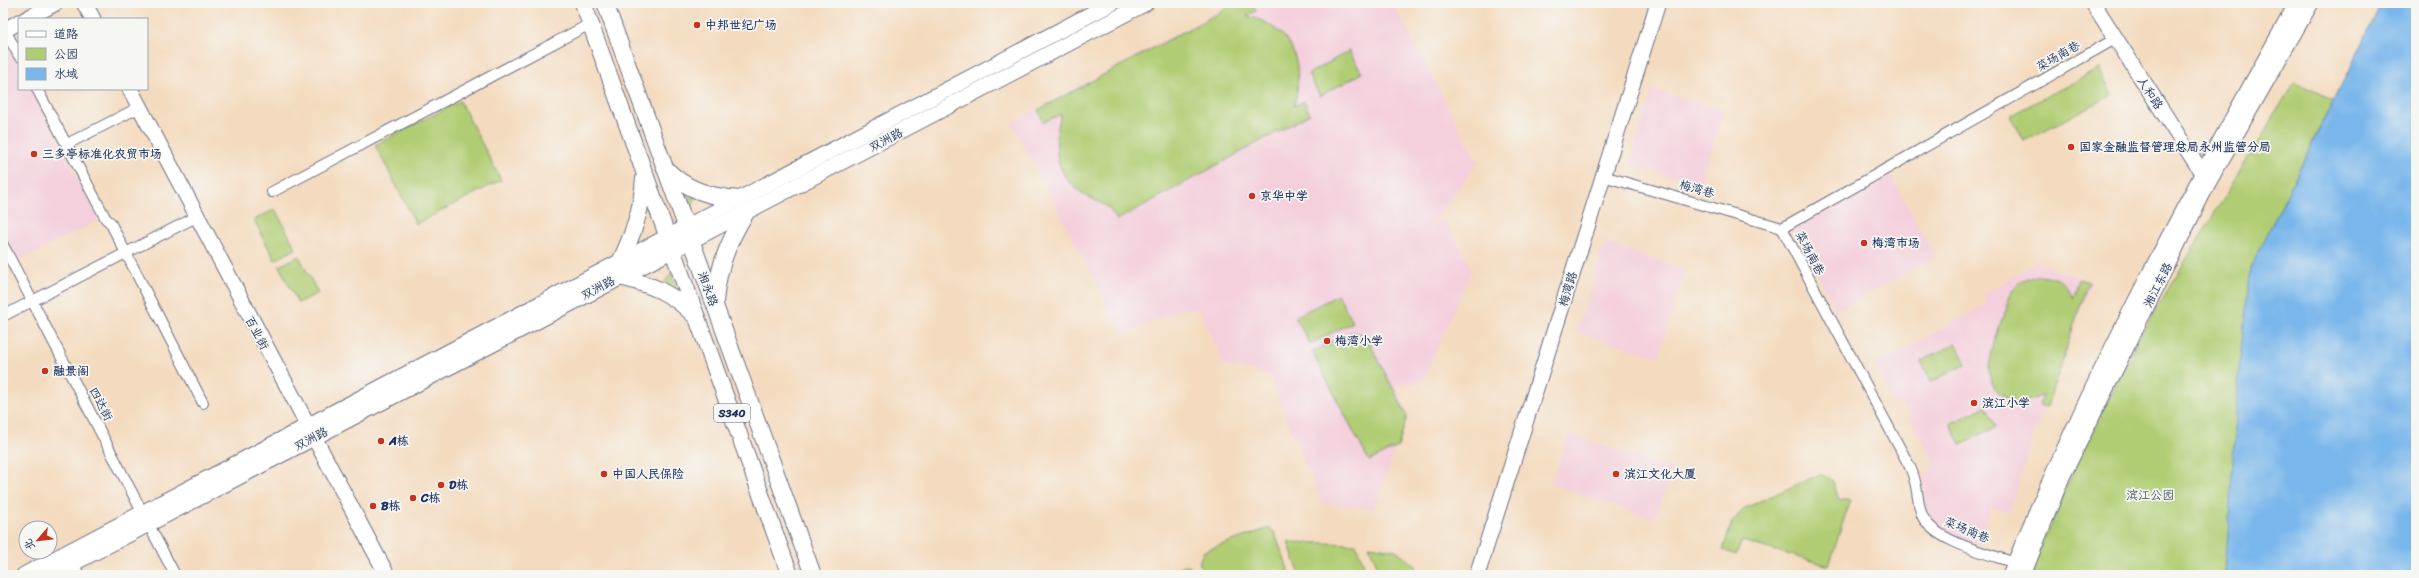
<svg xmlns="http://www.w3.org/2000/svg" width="2419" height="578" viewBox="0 0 2419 578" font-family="Sriracha,'LXGW WenKai TC',sans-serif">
  <rect width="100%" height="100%" fill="#f6f6f2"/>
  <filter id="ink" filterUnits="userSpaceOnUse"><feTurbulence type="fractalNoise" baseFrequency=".025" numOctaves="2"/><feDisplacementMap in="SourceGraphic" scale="8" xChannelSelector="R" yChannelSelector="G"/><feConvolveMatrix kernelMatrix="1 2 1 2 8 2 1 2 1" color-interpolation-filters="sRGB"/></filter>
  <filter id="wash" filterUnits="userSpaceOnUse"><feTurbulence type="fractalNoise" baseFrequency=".012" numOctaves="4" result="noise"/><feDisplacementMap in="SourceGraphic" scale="16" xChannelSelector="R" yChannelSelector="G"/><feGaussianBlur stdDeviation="0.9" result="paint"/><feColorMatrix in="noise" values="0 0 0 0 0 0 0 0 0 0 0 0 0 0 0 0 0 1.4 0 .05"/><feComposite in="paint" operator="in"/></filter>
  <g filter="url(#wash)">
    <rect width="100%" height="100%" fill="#f4dbbf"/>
    <g fill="#f4cfdc">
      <path d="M 1233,3 L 1393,3 L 1478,163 L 1427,229 L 1445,220 L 1472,269 L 1422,382 L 1396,385 L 1408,416 L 1374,509 L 1322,503 L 1268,374 L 1224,365 L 1200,311 L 1183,308 L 1124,335 L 1012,123 Z"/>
      <path d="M 5,39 L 19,66 L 19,89 L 31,89 L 99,220 L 18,261 L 3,233 L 3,40 Z"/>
      <path d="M 1652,90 L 1724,110 L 1700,184 L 1630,165 Z"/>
      <path d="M 1891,175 L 1935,257 L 1837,311 L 1793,230 Z"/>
      <path d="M 1605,242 L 1684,270 L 1659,357 L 1576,332 Z"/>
      <path d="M 2036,262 L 2091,282 L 2039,420 L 2009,512 L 1991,507 L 1980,546 L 1939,530 L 1928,520 L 1924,505 L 1924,479 L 1935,466 L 1901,401 L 1894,404 L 1874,366 L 1987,304 L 1982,295 Z"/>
      <path d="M 1569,434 L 1672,469 L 1655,519 L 1551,484 Z"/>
    </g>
    <g fill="#b1cd73" stroke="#667e68">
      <path d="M 1237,3 L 1252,3 L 1256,11 L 1247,16 C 1293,27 1305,62 1294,106 L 1304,101 L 1310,114 L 1117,220 C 1105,200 1102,206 1084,194 C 1053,175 1053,145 1061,114 L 1044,122 L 1038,110 Z"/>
      <path d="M 1349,51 L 1362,73 L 1320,96 L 1308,74 Z"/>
      <path d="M 2099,69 L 2112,95 L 2024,141 L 2011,115 Z"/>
      <path d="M 2295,81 L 2333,101 L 2251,267 L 2225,575 L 2029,575 L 2079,458 L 2142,332 Z"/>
      <path d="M 460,101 L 501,180 L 416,224 L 375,145 Z"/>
      <path d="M 682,192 L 695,198 L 691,209 L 689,210 Z"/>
      <path d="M 275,209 L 296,249 L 275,260 L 254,220 Z"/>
      <path d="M 299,256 L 318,293 L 298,303 L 279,266 Z"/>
      <path d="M 671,273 L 677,288 L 674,290 L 663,285 Z"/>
      <path d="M 2038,275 C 2055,277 2067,280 2073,298 L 2079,279 L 2088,282 L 2047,407 L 2039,405 L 2042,395 C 2030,402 2018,405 2005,397 C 1995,391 1989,381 1989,369 C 1989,352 2006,309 2012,290 L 2019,283 Z"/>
      <path d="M 1338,295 L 1353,322 L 1310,344 L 1295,317 Z"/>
      <path d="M 1352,332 L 1364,335 L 1368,339 L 1407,416 L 1398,447 L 1369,461 L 1312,352 Z"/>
      <path d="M 1956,343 L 1966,364 L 1931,382 L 1921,361 Z"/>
      <path d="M 1986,406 L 1996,427 L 1961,444 L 1950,424 Z"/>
      <path d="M 1820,474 L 1833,481 L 1839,500 L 1850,500 L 1829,566 L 1742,541 L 1736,555 L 1723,550 L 1732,522 L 1745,508 Z"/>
      <path d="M 1269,528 L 1275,533 L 1289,572 L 1282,575 L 1205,575 L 1199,562 L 1204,551 Z"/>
      <path d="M 1288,542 L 1356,544 L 1364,565 L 1339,575 L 1300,575 Z"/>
      <path d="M 1369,546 L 1396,550 L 1416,566 L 1413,575 L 1381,575 Z"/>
      <path d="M 1185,565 L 1190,567 L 1195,575 L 1165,575 Z"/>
    </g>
    <path fill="#78b6eb" stroke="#4a72a4" d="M 2382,3 L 2416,3 L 2416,575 L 2225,575 L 2240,358 L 2251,267 Z"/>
  </g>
  <g filter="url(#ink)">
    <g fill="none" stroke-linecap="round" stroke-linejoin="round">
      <g stroke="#676b80" stroke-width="12">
        <g id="street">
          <path d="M 5,30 L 19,56"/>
          <path d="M 37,89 L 106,219 L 110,222 L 203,403"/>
          <path d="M 67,144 L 140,107"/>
          <path d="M 1603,176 L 1782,228"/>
          <path d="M 272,192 L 590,24"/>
          <path d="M 3,245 L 175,575"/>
          <path d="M 3,316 L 196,217"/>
          <path d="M 73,563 L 79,575"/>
          <path d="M 2015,563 C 1990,554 1932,541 1922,515 C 1916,499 1919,486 1910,467 L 1782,228 L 2115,39"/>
        </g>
      </g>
      <g stroke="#676b80" stroke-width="17">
        <g id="secondary">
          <path d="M 84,3 L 93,19"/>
          <path d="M 2093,3 L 2206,179"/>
          <path d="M 26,19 L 56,3"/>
          <path d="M 3,31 L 19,22"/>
          <path d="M 130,89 L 387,575"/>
          <path d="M 24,575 L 1112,3"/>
          <path d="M 51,575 L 1146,3"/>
          <path d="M 1477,575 L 1658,3"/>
          <path d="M 2010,575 C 2090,377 2192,189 2297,3"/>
          <path d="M 2023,575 L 2062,477 L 2208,183 L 2311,3"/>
        </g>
      </g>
      <g stroke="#676b80" stroke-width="18">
        <g id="primary">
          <path d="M 583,3 L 790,575"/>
          <path d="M 605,3 L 813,575"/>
          <path d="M 665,168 C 686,190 710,197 740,199"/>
          <path d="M 619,264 C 633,235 642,209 644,178"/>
          <path d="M 620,277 C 652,285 671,292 695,316"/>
          <path d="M 715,303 C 717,269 728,241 746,213"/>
        </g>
      </g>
      <use href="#street" stroke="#fff" stroke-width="10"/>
      <use href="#secondary" stroke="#fff" stroke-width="15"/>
      <use href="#primary" stroke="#fff" stroke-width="16"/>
    </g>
  </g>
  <g fill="#c8321e" stroke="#f6f6f2" stroke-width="1.5">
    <circle cx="697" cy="25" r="4"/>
    <circle cx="2071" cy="147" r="4"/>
    <circle cx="34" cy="154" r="4"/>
    <circle cx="1252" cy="196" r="4"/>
    <circle cx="1864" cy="243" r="4"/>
    <circle cx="1327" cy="341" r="4"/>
    <circle cx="45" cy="371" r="4"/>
    <circle cx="1974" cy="403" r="4"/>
    <circle cx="381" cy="441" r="4"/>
    <circle cx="604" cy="474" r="4"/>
    <circle cx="1616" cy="474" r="4"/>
    <circle cx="441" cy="485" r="4"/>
    <circle cx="413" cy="498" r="4"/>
    <circle cx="373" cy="506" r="4"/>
  </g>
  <g text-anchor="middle" stroke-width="3.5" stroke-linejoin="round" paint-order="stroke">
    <rect fill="#f6f6f2" stroke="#5d6b8a" stroke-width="1" x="714" y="404" width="36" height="18" rx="3"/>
    <g font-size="11" font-weight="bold" fill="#1b2f5e">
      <text x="732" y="417">S340</text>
    </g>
    <g font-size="12" font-weight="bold" fill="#1b2f5e" stroke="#f6f6f2" text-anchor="start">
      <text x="705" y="29">中邦世纪广场</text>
      <text x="2079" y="151">国家金融监督管理总局永州监管分局</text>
      <text x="42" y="158">三多亭标准化农贸市场</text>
      <text x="1260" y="200">京华中学</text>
      <text x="1872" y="247">梅湾市场</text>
      <text x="1335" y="345">梅湾小学</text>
      <text x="53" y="375">融景阁</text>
      <text x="1982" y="407">滨江小学</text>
      <text x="389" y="445">A栋</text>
      <text x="612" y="478">中国人民保险</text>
      <text x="1624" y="478">滨江文化大厦</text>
      <text x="449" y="489">D栋</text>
      <text x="421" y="502">C栋</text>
      <text x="381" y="510">B栋</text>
    </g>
    <g font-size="12" fill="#1b2f5e" stroke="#f6f6f2">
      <text transform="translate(2058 56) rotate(-30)" y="4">菜场南巷</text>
      <text transform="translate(2150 93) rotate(57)" y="4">人和路</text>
      <text transform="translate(886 140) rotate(-28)" y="4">双洲路</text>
      <text transform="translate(1697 189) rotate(16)" y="4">梅湾巷</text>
      <text transform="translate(1810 253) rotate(62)" y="4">菜场南巷</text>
      <text transform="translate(2158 285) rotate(-63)" y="4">湘江东路</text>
      <text transform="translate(598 288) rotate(-28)" y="4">双洲路</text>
      <text transform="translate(708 289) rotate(70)" y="4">湘永路</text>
      <text transform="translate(1568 289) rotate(-73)" y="4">梅湾路</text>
      <text transform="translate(257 333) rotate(62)" y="4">百业街</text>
      <text transform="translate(101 404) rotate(62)" y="4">四达街</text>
      <text transform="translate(311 439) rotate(-28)" y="4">双洲路</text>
      <text transform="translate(1967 530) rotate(23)" y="4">菜场南巷</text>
    </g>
    <g font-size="12" fill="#405663" stroke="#f6f6f2">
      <text x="2150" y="499">滨江公园</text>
    </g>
  </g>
  <rect width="2419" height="578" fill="none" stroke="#f6f6f2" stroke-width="16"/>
  <rect x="18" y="18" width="130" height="72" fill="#f6f6f2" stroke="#9ea6b7"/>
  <rect x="26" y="31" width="20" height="6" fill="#ffffff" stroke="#9ea6b7"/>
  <text x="54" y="38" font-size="12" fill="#1b2f5e">道路</text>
  <rect x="26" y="48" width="20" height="12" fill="#b1cd73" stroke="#9ea6b7"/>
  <text x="54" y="58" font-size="12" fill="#1b2f5e">公园</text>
  <rect x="26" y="68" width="20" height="12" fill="#78b6eb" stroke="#9ea6b7"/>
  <text x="54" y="78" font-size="12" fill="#1b2f5e">水域</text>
  <g transform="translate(38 540) rotate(242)"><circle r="19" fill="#f6f6f2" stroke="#9ea6b7"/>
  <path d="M0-3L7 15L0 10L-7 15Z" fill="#c8321e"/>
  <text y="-6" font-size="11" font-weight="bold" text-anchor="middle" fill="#1b2f5e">北</text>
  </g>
</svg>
